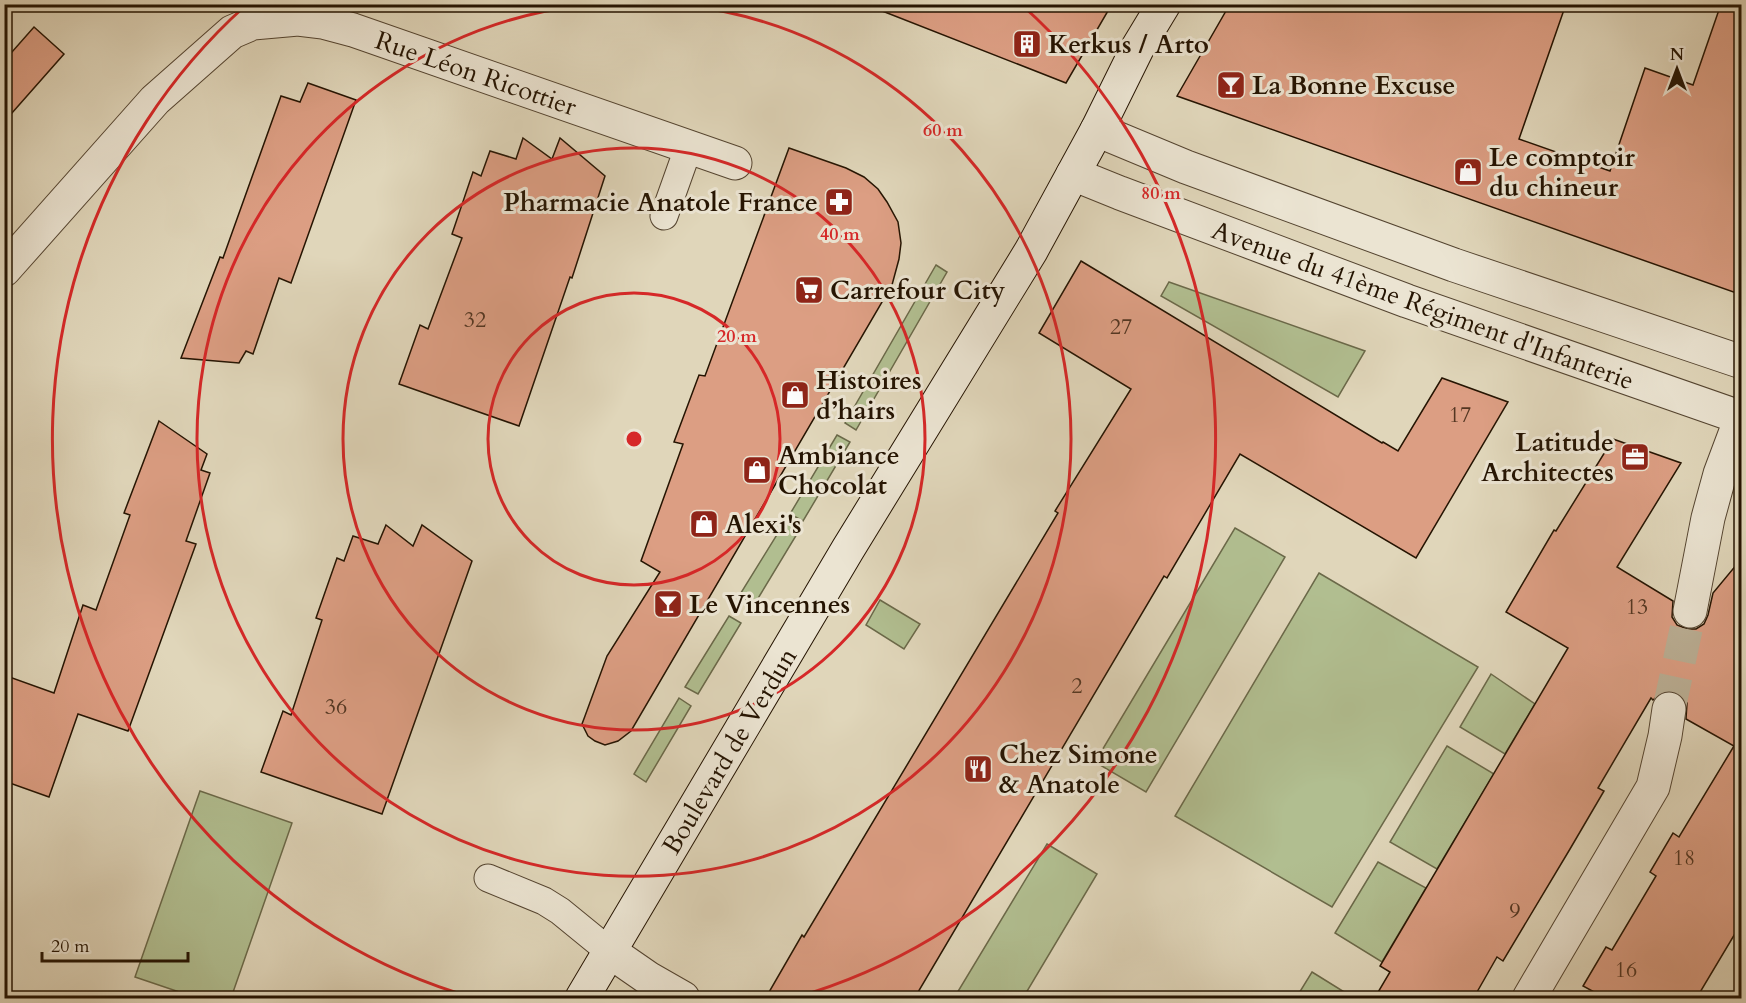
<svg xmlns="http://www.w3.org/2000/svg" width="1746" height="1003" viewBox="0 0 1746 1003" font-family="Cardo,serif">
  <rect width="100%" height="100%" fill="#e0d6ba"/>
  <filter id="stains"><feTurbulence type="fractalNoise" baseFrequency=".00333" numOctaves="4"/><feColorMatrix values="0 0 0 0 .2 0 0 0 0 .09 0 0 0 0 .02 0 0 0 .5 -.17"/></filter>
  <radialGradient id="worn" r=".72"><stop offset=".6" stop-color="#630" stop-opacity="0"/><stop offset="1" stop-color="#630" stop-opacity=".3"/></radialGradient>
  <g fill="#b1be90" stroke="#6b6949" stroke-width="1.5">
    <path d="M 936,265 L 947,272 L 856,430 L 845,423 Z"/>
    <path d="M 1169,282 L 1365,351 L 1338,397 L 1161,296 Z"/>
    <path d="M 837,435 L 850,442 L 803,521 L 790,514 Z"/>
    <path d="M 786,520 L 800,529 L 754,605 L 739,596 Z"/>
    <path d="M 1235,528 L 1285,557 L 1146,792 L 1095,762 Z"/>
    <path d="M 1319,573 L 1478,667 L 1332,907 L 1175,816 Z"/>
    <path d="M 880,600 L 920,624 L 904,649 L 866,625 Z"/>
    <path d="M 729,616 L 741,623 L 698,694 L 685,687 Z"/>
    <path d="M 1491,674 L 1535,704 L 1505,754 L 1460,727 Z"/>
    <path d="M 679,698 L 691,706 L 646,782 L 634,774 Z"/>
    <path d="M 1447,746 L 1494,774 L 1437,869 L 1390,842 Z"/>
    <path d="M 200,791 L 292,823 L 231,998 L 197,998 L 135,977 Z"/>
    <path d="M 1047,844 L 1097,874 L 1023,998 L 954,998 Z"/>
    <path d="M 1378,862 L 1426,888 L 1382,962 L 1335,933 Z"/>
    <path d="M 1312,972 L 1354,998 L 1296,998 Z"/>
  </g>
  <g fill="#dc9e83" stroke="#251402" stroke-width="1.5">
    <path d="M 873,4 L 1112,4 L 1066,83 L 872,7 Z"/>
    <path d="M 1230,4 L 1566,4 L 1519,139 L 1610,171 L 1645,68 L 1693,85 L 1721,4 L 1742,4 L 1742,295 L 1177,96 Z"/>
    <path d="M 34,27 L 64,54 L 4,122 L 4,61 Z"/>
    <path d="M 308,83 L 356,100 L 291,283 L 279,278 L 253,354 L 246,351 L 239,363 L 181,358 L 220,257 L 223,258 L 281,96 L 300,102 Z"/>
    <path d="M 523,138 L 552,159 L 560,138 L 605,176 L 572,278 L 570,277 L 519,426 L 399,384 L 420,325 L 428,329 L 462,238 L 452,234 L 473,172 L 481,176 L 490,151 L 516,159 Z"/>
    <path d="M 789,148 L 846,168 L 864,177 L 878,189 L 887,202 L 898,222 L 901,243 L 899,259 L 892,285 L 631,731 L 618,741 L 605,745 L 595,741 L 588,736 L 582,724 L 585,716 L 607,656 L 660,572 L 641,561 L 683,444 L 674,442 L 699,375 L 705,376 Z"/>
    <path d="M 1081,261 L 1382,443 L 1383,442 L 1398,451 L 1442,378 L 1508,402 L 1416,558 L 1240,454 L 1167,578 L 1164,576 L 914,999 L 765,999 L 802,935 L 804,937 L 1058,513 L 1055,511 L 1131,389 L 1039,333 Z"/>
    <path d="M 159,421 L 207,454 L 201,470 L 210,473 L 186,541 L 196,544 L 128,731 L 78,714 L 49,797 L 4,781 L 4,675 L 54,693 L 83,605 L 96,610 L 130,515 L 124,513 Z"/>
    <path d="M 1613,439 L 1681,463 L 1617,567 L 1673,601 L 1672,617 L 1677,625 L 1687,629 L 1696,629 L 1704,624 L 1708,615 L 1713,593 L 1742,558 L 1742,922 L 1696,999 L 1607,999 L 1583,986 L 1606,947 L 1612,950 L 1656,876 L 1650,872 L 1673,833 L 1679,837 L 1734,746 L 1686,719 L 1687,703 L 1680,694 L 1672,691 L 1663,691 L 1653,700 L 1651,698 L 1598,788 L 1604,791 L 1570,849 L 1503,961 L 1497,957 L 1473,999 L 1374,999 L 1390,972 L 1380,966 L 1568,648 L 1506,612 L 1554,530 L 1556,531 Z"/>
    <path d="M 386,525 L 413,546 L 422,525 L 472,561 L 382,814 L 261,772 L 283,711 L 291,715 L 322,620 L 316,618 L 337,558 L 344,561 L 353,536 L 378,544 Z"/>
  </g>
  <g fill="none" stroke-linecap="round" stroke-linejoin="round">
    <path stroke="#bbaf95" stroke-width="33" stroke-dasharray="33 16" stroke-linecap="butt" d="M 1669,709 L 1690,611"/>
    <g stroke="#544430" stroke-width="29">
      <g id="service">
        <path d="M 664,216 L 689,146"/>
        <path d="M 488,878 L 544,901 L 560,911 L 609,951"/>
      </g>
    </g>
    <g stroke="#544430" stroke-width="35">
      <g id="minor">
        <path d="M 4,270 L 155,100 L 232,32 L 253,23 L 298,19 L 323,22 L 353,30 L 735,163"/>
        <path d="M 1690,611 L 1708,518 L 1720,474 L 1741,418"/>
        <path d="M 609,951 L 648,978 L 683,998"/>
        <path d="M 1529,998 L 1653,787 L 1665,736 L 1669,709"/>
      </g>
    </g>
    <g stroke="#544430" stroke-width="35">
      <g id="tertiary">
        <path d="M 1097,130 L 1186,167 L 1454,265 L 1742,362"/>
        <path d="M 1073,174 L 1120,193 L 1407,301 L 1742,418"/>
      </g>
    </g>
    <g stroke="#251402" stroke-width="35">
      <path id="secondary" d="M 582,998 L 848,549 L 1031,251 L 1097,130 L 1138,47 L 1164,4"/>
    </g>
    <use href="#service" stroke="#ebe4d2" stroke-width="27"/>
    <use href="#minor" stroke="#ebe4d2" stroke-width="33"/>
    <use href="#tertiary" stroke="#ebe4d2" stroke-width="33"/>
    <use href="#secondary" stroke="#ebe4d2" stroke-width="33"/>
  </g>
  <g fill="none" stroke="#d62828" stroke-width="3">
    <circle cx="634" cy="439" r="146"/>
    <circle cx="634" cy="439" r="291"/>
    <path d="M683 5A437 437 0 1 1 585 5"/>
    <path d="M474 998A582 582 0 0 1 245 6M1023 6A582 582 0 0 1 794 998"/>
  </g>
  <defs>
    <g id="building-square" transform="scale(1.5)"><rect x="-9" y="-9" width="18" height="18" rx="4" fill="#8f2418" stroke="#ebe4d2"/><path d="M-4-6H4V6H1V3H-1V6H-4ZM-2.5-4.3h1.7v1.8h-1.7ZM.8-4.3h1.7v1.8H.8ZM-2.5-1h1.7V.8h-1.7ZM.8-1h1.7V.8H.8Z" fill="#fff"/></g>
    <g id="bar-square" transform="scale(1.5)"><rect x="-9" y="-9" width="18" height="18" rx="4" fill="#8f2418" stroke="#ebe4d2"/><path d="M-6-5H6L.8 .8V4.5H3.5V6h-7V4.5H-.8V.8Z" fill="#fff"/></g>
    <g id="shop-square" transform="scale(1.5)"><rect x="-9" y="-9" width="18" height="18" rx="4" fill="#8f2418" stroke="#ebe4d2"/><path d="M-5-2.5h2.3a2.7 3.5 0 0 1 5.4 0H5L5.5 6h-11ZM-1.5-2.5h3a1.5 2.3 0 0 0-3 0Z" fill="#fff"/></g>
    <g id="pharmacy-square" transform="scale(1.5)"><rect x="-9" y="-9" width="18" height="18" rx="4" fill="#8f2418" stroke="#ebe4d2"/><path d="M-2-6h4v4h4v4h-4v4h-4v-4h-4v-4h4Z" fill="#fff"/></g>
    <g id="supermarket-square" transform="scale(1.5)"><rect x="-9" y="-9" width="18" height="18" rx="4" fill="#8f2418" stroke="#ebe4d2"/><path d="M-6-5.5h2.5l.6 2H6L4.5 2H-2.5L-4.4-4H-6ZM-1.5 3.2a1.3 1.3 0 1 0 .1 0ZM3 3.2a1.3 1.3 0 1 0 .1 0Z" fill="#fff"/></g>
    <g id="office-square" transform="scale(1.5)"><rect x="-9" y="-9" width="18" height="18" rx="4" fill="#8f2418" stroke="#ebe4d2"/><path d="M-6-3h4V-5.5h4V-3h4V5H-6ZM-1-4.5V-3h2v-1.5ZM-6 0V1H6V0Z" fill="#fff"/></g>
    <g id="restaurant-square" transform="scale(1.5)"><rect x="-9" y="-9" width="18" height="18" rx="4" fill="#8f2418" stroke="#ebe4d2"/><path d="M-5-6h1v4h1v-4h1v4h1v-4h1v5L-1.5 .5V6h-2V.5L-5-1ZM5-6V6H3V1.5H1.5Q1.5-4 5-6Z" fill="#fff"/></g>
  </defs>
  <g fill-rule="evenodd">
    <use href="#building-square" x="1027" y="44"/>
    <use href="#bar-square" x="1231" y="85"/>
    <use href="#shop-square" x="1468" y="172"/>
    <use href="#pharmacy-square" x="839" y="202"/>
    <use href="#supermarket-square" x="809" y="290"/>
    <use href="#shop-square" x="795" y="395"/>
    <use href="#office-square" x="1635" y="457"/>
    <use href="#shop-square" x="757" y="470"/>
    <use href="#shop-square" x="704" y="524"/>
    <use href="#bar-square" x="668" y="604"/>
    <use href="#restaurant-square" x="978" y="769"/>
  </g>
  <g text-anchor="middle" stroke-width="6" stroke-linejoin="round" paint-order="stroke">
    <g font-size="22" fill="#533622">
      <text x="475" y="327">32</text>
      <text x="1121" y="334">27</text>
      <text x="1460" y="422">17</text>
      <text x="1637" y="614">13</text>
      <text x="1077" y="693">2</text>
      <text x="336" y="714">36</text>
      <text x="1684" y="865">18</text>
      <text x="1515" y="918">9</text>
      <text x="1626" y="977">16</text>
    </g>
    <g font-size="26" font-weight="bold" fill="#251402" stroke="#ebe4d2" text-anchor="start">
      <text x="1048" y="53">Kerkus / Arto</text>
      <text x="1252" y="94">La Bonne Excuse</text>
      <text x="1489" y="166">Le comptoir<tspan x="1489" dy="30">du chineur</tspan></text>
      <text x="818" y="211" text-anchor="end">Pharmacie Anatole France</text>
      <text x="830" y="299">Carrefour City</text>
      <text x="816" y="389">Histoires<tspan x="816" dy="30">d’hairs</tspan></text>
      <text x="1614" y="451" text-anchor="end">Latitude<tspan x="1614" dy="30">Architectes</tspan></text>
      <text x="778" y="464">Ambiance<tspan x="778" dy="30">Chocolat</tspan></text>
      <text x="725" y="533">Alexi's</text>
      <text x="689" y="613">Le Vincennes</text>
      <text x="999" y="763">Chez Simone<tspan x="999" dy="30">&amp; Anatole</tspan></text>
    </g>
    <g font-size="26" fill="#251402" stroke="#ebe4d2">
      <text transform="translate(476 73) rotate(19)" y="9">Rue Léon Ricottier</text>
      <text transform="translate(1423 305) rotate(20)" y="9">Avenue du 41ème Régiment d'Infanterie</text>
      <text transform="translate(729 751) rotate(-59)" y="9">Boulevard de Verdun</text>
    </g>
  </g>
  <circle cx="634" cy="439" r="9" fill="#d62828" stroke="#ebe4d2" stroke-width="3"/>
  <g font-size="18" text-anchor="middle" font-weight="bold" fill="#d62828" stroke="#ebe4d2" stroke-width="6" stroke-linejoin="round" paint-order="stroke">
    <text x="943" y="136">60 m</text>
    <text x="1161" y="199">80 m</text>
    <text x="840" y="240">40 m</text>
    <text x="737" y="342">20 m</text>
  </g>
  <rect width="1746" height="1003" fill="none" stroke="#e0d6ba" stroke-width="24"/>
  <rect x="6" y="6" width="1734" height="991" fill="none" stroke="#251402" stroke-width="3"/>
  <rect x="12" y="12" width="1722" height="979" fill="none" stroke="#251402" stroke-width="1.5"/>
  <g transform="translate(1677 69)" stroke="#ebe4d2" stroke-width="4.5" paint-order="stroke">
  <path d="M0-4.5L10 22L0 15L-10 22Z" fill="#251402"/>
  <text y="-9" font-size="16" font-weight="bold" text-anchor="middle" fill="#251402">N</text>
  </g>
  <path d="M42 952v9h146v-9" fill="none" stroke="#251402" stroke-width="3"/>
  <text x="51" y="952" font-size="18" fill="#251402" stroke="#ebe4d2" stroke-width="4.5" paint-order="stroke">20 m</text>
  <rect width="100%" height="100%" filter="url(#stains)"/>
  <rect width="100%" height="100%" fill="url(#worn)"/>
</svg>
